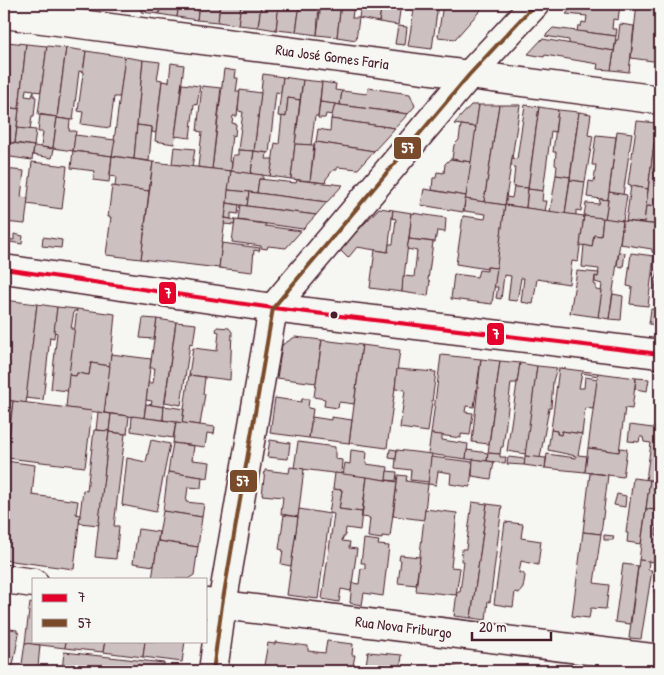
<svg xmlns="http://www.w3.org/2000/svg" width="664" height="675" viewBox="0 0 664 675" font-family="'Patrick Hand',sans-serif">
  <rect width="100%" height="100%" fill="#f6f6f2"/>
  <filter id="ink" filterUnits="userSpaceOnUse"><feTurbulence type="fractalNoise" baseFrequency=".02" numOctaves="2"/><feDisplacementMap in="SourceGraphic" scale="10" xChannelSelector="R" yChannelSelector="G"/><feConvolveMatrix kernelMatrix="1 2 1 2 8 2 1 2 1" color-interpolation-filters="sRGB"/></filter>
  <g filter="url(#ink)">
    <g fill="#ccc1c0" stroke="#4a1f2b" fill-rule="evenodd">
      <path d="M 98,4 L 118,4 L 117,8 L 98,5 Z"/>
      <path d="M 142,4 L 161,4 L 159,14 L 141,12 Z"/>
      <path d="M 161,4 L 179,4 L 177,17 L 159,14 Z"/>
      <path d="M 179,4 L 199,4 L 197,20 L 177,17 Z"/>
      <path d="M 199,4 L 220,4 L 218,22 L 197,20 Z"/>
      <path d="M 220,4 L 241,4 L 238,25 L 218,22 Z"/>
      <path d="M 241,4 L 257,4 L 257,6 L 261,6 L 258,27 L 238,25 Z"/>
      <path d="M 265,4 L 279,4 L 276,30 L 258,27 L 261,6 L 264,7 Z"/>
      <path d="M 279,4 L 300,4 L 296,32 L 276,30 Z"/>
      <path d="M 300,4 L 319,4 L 317,35 L 296,32 Z"/>
      <path d="M 321,4 L 341,4 L 337,37 L 317,35 Z"/>
      <path d="M 341,4 L 354,4 L 352,18 L 359,18 L 356,40 L 337,37 Z"/>
      <path d="M 361,4 L 382,4 L 379,22 L 359,18 Z"/>
      <path d="M 382,4 L 401,4 L 398,25 L 379,22 Z"/>
      <path d="M 415,4 L 438,4 L 432,49 L 408,46 Z"/>
      <path d="M 443,4 L 486,4 L 455,39 L 438,37 Z"/>
      <path d="M 575,4 L 620,4 L 618,20 L 613,19 L 612,29 L 617,29 L 616,36 L 577,31 L 578,26 L 581,26 L 582,22 L 586,23 L 587,16 L 566,14 Z"/>
      <path d="M 637,4 L 660,4 L 660,62 L 631,58 Z"/>
      <path d="M 620,24 L 634,26 L 629,72 L 611,70 L 616,40 L 618,40 Z"/>
      <path d="M 398,26 L 407,27 L 405,45 L 395,44 Z"/>
      <path d="M 553,28 L 616,36 L 614,51 L 569,44 L 569,40 L 545,36 Z"/>
      <path d="M 542,39 L 614,51 L 611,70 L 597,69 L 598,64 L 545,55 L 544,57 L 528,54 Z"/>
      <path d="M 7,42 L 26,44 L 19,109 L 5,107 L 7,80 L 4,80 L 4,69 Z"/>
      <path d="M 26,44 L 47,46 L 41,92 L 34,91 L 34,96 L 36,97 L 34,116 L 32,116 L 30,130 L 17,128 ZM 26,89 L 34,90 L 32,97 L 25,96 Z"/>
      <path d="M 47,46 L 66,48 L 57,117 L 38,114 Z"/>
      <path d="M 66,48 L 86,51 L 83,72 L 79,71 L 73,120 L 57,118 Z"/>
      <path d="M 86,51 L 125,57 L 120,97 L 114,97 L 110,128 L 81,124 L 83,112 L 78,111 Z"/>
      <path d="M 125,57 L 143,60 L 134,159 L 112,156 Z"/>
      <path d="M 143,60 L 160,62 L 157,79 L 162,80 L 156,133 L 152,132 L 152,127 L 137,125 Z"/>
      <path d="M 171,63 L 184,65 L 174,144 L 155,141 L 162,81 L 169,82 Z"/>
      <path d="M 224,69 L 236,71 L 235,78 L 238,78 L 236,92 L 240,92 L 237,116 L 233,116 L 232,123 L 236,124 L 235,136 L 232,135 L 229,161 L 232,162 L 231,171 L 212,169 Z"/>
      <path d="M 263,74 L 283,77 L 281,93 L 276,92 L 269,153 L 254,151 Z"/>
      <path d="M 283,77 L 303,80 L 300,100 L 288,98 L 286,117 L 278,116 Z"/>
      <path d="M 303,80 L 322,82 L 318,116 L 315,116 L 311,145 L 295,144 Z"/>
      <path d="M 322,82 L 336,84 L 335,90 L 342,91 L 340,105 L 320,102 Z"/>
      <path d="M 182,84 L 200,86 L 197,105 L 194,104 L 190,138 L 175,136 Z"/>
      <path d="M 202,86 L 221,88 L 212,169 L 198,167 L 202,132 L 197,131 Z"/>
      <path d="M 368,88 L 410,94 L 415,106 L 408,114 L 340,105 L 342,91 L 367,94 Z"/>
      <path d="M 240,90 L 261,93 L 254,151 L 238,150 L 243,112 L 238,111 Z"/>
      <path d="M 288,98 L 300,100 L 291,179 L 270,176 L 275,143 L 279,144 L 282,116 L 286,117 Z"/>
      <path d="M 320,102 L 335,104 L 333,115 L 326,114 L 325,118 L 318,118 Z"/>
      <path d="M 335,104 L 340,105 L 408,114 L 395,128 L 331,119 Z"/>
      <path d="M 471,105 L 479,105 L 476,127 L 454,124 Z"/>
      <path d="M 479,105 L 499,105 L 484,202 L 465,199 Z"/>
      <path d="M 499,105 L 520,105 L 505,205 L 484,202 Z"/>
      <path d="M 525,105 L 539,107 L 528,188 L 513,187 L 515,167 L 511,166 L 512,158 L 517,159 Z"/>
      <path d="M 4,107 L 19,109 L 15,143 L 4,142 Z"/>
      <path d="M 539,107 L 558,110 L 555,132 L 551,131 L 543,191 L 528,189 Z"/>
      <path d="M 558,110 L 579,112 L 570,177 L 556,175 L 557,166 L 555,165 L 556,152 L 553,152 Z"/>
      <path d="M 579,112 L 591,114 L 588,135 L 593,136 L 585,182 L 570,180 Z"/>
      <path d="M 40,115 L 57,117 L 53,148 L 41,147 L 43,132 L 38,132 Z"/>
      <path d="M 57,118 L 70,120 L 69,131 L 76,131 L 73,151 L 53,148 Z"/>
      <path d="M 331,119 L 395,128 L 374,151 L 316,142 L 318,129 L 330,131 Z"/>
      <path d="M 637,121 L 657,123 L 648,189 L 631,186 L 631,185 L 628,184 Z"/>
      <path d="M 137,125 L 152,127 L 149,161 L 134,159 Z"/>
      <path d="M 461,125 L 476,127 L 471,162 L 452,159 L 454,145 L 459,140 Z"/>
      <path d="M 17,128 L 36,130 L 34,146 L 15,143 Z"/>
      <path d="M 617,131 L 632,133 L 623,195 L 609,192 Z"/>
      <path d="M 75,135 L 115,140 L 112,156 L 73,151 Z"/>
      <path d="M 596,135 L 616,137 L 608,200 L 587,197 L 589,181 L 594,182 L 596,165 L 592,165 Z"/>
      <path d="M 4,142 L 34,146 L 32,160 L 4,156 Z"/>
      <path d="M 315,142 L 316,142 L 374,151 L 358,169 L 337,167 L 337,170 L 333,170 L 326,179 L 325,183 L 310,181 Z"/>
      <path d="M 654,143 L 660,144 L 660,207 L 646,206 Z"/>
      <path d="M 295,144 L 314,145 L 310,181 L 291,179 Z"/>
      <path d="M 34,146 L 54,149 L 52,158 L 33,155 Z"/>
      <path d="M 174,147 L 195,149 L 192,167 L 172,164 Z"/>
      <path d="M 238,150 L 254,151 L 251,174 L 231,171 L 233,155 L 238,155 Z"/>
      <path d="M 73,151 L 112,156 L 109,182 L 93,180 L 95,171 L 71,168 Z"/>
      <path d="M 254,151 L 267,153 L 266,159 L 273,159 L 270,176 L 251,174 Z"/>
      <path d="M 112,156 L 153,162 L 149,191 L 115,187 L 116,177 L 110,176 Z"/>
      <path d="M 450,159 L 471,162 L 466,196 L 432,190 L 433,178 L 436,178 L 437,172 L 444,173 L 445,164 Z"/>
      <path d="M 32,162 L 67,166 L 62,209 L 27,204 Z"/>
      <path d="M 153,162 L 231,171 L 219,268 L 141,259 Z"/>
      <path d="M 4,169 L 24,171 L 21,197 L 28,198 L 25,224 L 4,222 Z"/>
      <path d="M 231,171 L 263,175 L 263,179 L 259,179 L 257,193 L 228,190 Z"/>
      <path d="M 556,175 L 570,177 L 565,214 L 550,212 Z"/>
      <path d="M 259,179 L 296,183 L 297,180 L 343,185 L 327,202 L 257,193 Z"/>
      <path d="M 570,180 L 585,182 L 581,211 L 576,210 L 576,215 L 565,214 Z"/>
      <path d="M 112,186 L 149,191 L 141,259 L 106,255 L 111,217 L 108,217 Z"/>
      <path d="M 631,186 L 648,189 L 644,223 L 626,221 Z"/>
      <path d="M 514,187 L 528,188 L 526,208 L 505,205 L 507,197 L 512,198 Z"/>
      <path d="M 424,189 L 466,196 L 463,212 L 421,205 Z"/>
      <path d="M 528,189 L 543,191 L 542,201 L 547,201 L 545,211 L 526,208 Z"/>
      <path d="M 228,190 L 249,192 L 247,206 L 227,203 Z"/>
      <path d="M 249,192 L 257,193 L 327,202 L 316,215 L 247,206 Z"/>
      <path d="M 609,192 L 627,195 L 623,221 L 605,219 Z"/>
      <path d="M 465,199 L 505,205 L 497,268 L 487,267 L 487,269 L 456,264 L 463,216 L 485,219 L 486,214 L 464,211 Z"/>
      <path d="M 600,199 L 608,200 L 605,219 L 584,216 L 586,203 L 599,204 Z"/>
      <path d="M 227,203 L 239,205 L 238,214 L 231,213 L 231,219 L 225,218 Z"/>
      <path d="M 241,205 L 247,206 L 316,215 L 303,229 L 239,220 Z"/>
      <path d="M 505,205 L 584,216 L 578,262 L 572,261 L 569,284 L 537,279 L 533,304 L 521,302 L 524,278 L 521,278 L 517,301 L 508,300 L 511,276 L 504,275 L 501,299 L 496,298 L 498,287 L 494,287 Z"/>
      <path d="M 646,206 L 659,207 L 660,225 L 644,223 Z"/>
      <path d="M 379,208 L 393,210 L 388,252 L 357,247 L 348,258 L 340,250 Z"/>
      <path d="M 393,210 L 412,213 L 402,292 L 370,288 L 375,250 L 388,252 L 389,244 L 393,244 L 396,219 L 392,218 Z"/>
      <path d="M 412,213 L 446,218 L 445,232 L 437,231 L 435,242 L 409,239 Z"/>
      <path d="M 584,216 L 603,218 L 601,236 L 594,235 L 592,247 L 580,245 Z"/>
      <path d="M 225,218 L 235,220 L 234,225 L 224,224 Z"/>
      <path d="M 603,218 L 623,221 L 609,319 L 598,317 L 602,284 L 595,282 L 595,276 L 598,277 L 599,269 L 582,267 L 584,245 L 592,247 L 594,235 L 601,236 Z"/>
      <path d="M 235,220 L 266,224 L 265,226 L 301,231 L 286,248 L 268,246 L 267,249 L 261,248 L 261,246 L 232,242 Z"/>
      <path d="M 623,221 L 660,225 L 659,253 L 652,252 L 652,249 L 620,244 Z"/>
      <path d="M 14,234 L 23,236 L 22,244 L 4,241 L 4,239 L 14,240 Z"/>
      <path d="M 43,237 L 62,240 L 61,248 L 42,246 Z"/>
      <path d="M 409,239 L 433,242 L 428,280 L 430,281 L 428,296 L 402,292 L 403,276 L 414,277 L 417,251 L 407,249 Z"/>
      <path d="M 222,243 L 260,248 L 259,251 L 254,250 L 252,272 L 219,268 Z"/>
      <path d="M 619,252 L 625,253 L 623,267 L 617,266 Z"/>
      <path d="M 631,253 L 654,256 L 648,306 L 630,304 L 632,287 L 627,286 Z"/>
      <path d="M 660,253 L 660,307 L 656,306 L 658,291 L 655,290 Z"/>
      <path d="M 487,267 L 497,268 L 492,304 L 451,299 L 454,274 L 477,277 L 479,270 L 487,271 Z"/>
      <path d="M 577,271 L 599,273 L 598,277 L 595,276 L 594,284 L 596,285 L 596,290 L 602,291 L 598,317 L 570,313 Z"/>
      <path d="M 613,294 L 623,296 L 621,320 L 609,319 Z"/>
      <path d="M 4,300 L 37,304 L 26,403 L 4,400 Z"/>
      <path d="M 37,304 L 57,307 L 54,338 L 50,337 L 43,400 L 26,398 Z"/>
      <path d="M 57,307 L 77,309 L 77,311 L 74,311 L 71,329 L 75,329 L 68,391 L 51,389 L 57,333 L 54,332 Z"/>
      <path d="M 77,309 L 115,314 L 110,366 L 91,363 L 89,375 L 77,373 L 76,376 L 69,375 Z"/>
      <path d="M 651,309 L 660,310 L 660,325 L 649,324 Z"/>
      <path d="M 143,318 L 157,319 L 154,339 L 140,338 Z"/>
      <path d="M 157,319 L 176,322 L 164,407 L 151,405 L 152,401 L 146,400 L 148,383 L 153,383 L 155,368 L 150,368 Z"/>
      <path d="M 176,322 L 196,324 L 193,344 L 190,343 L 181,405 L 165,402 Z"/>
      <path d="M 217,327 L 229,328 L 232,332 L 230,380 L 189,375 L 193,348 L 217,351 L 219,332 L 216,331 Z"/>
      <path d="M 295,337 L 322,340 L 316,383 L 277,378 L 282,345 Z"/>
      <path d="M 322,340 L 362,345 L 354,404 L 339,402 L 338,408 L 324,406 L 325,399 L 314,397 Z"/>
      <path d="M 362,345 L 400,350 L 387,448 L 349,443 Z"/>
      <path d="M 111,354 L 151,359 L 144,418 L 104,413 Z"/>
      <path d="M 441,355 L 481,359 L 474,407 L 466,406 L 465,412 L 473,413 L 470,435 L 461,434 L 461,438 L 431,434 Z"/>
      <path d="M 481,359 L 500,361 L 489,444 L 472,442 Z"/>
      <path d="M 500,361 L 520,363 L 517,383 L 511,383 L 503,447 L 501,447 L 500,454 L 488,453 Z"/>
      <path d="M 91,363 L 110,366 L 104,413 L 66,408 L 69,375 L 76,376 L 77,373 L 89,375 Z"/>
      <path d="M 520,363 L 537,366 L 526,454 L 507,451 Z"/>
      <path d="M 537,366 L 557,368 L 553,381 L 551,408 L 549,408 L 540,458 L 525,456 Z"/>
      <path d="M 559,368 L 598,373 L 598,376 L 582,373 L 579,388 L 584,388 L 585,377 L 598,379 L 593,409 L 585,408 L 582,434 L 562,431 L 561,435 L 557,434 L 557,431 L 551,430 Z"/>
      <path d="M 397,369 L 436,372 L 428,432 L 400,428 L 405,390 L 395,389 Z"/>
      <path d="M 598,373 L 636,378 L 632,409 L 625,408 L 619,452 L 588,448 Z"/>
      <path d="M 189,375 L 205,377 L 203,394 L 205,394 L 200,425 L 182,423 Z"/>
      <path d="M 636,378 L 649,379 L 647,391 L 635,389 Z"/>
      <path d="M 275,398 L 301,402 L 302,399 L 309,399 L 308,408 L 313,409 L 309,438 L 270,433 Z"/>
      <path d="M 4,400 L 13,401 L 4,481 Z"/>
      <path d="M 13,401 L 92,411 L 85,467 L 7,458 Z"/>
      <path d="M 146,404 L 164,407 L 163,420 L 144,418 Z"/>
      <path d="M 164,406 L 184,409 L 182,423 L 163,420 Z"/>
      <path d="M 98,412 L 111,414 L 109,431 L 96,430 Z"/>
      <path d="M 111,414 L 129,416 L 127,434 L 109,432 Z"/>
      <path d="M 132,416 L 176,422 L 173,438 L 131,431 Z"/>
      <path d="M 312,417 L 331,420 L 331,417 L 352,420 L 349,443 L 309,438 Z"/>
      <path d="M 176,422 L 215,427 L 214,434 L 207,433 L 205,447 L 173,443 Z"/>
      <path d="M 630,425 L 660,429 L 660,481 L 646,480 L 651,443 L 644,442 L 643,437 L 640,437 L 639,442 L 628,441 Z"/>
      <path d="M 94,430 L 109,431 L 99,525 L 79,523 L 83,490 L 87,491 Z"/>
      <path d="M 551,430 L 557,431 L 557,434 L 561,435 L 562,431 L 582,434 L 578,455 L 587,456 L 585,472 L 545,468 L 547,454 L 576,458 L 576,456 L 548,450 Z"/>
      <path d="M 109,432 L 125,434 L 114,526 L 119,526 L 116,559 L 95,557 Z"/>
      <path d="M 431,434 L 442,435 L 442,440 L 468,444 L 466,459 L 428,454 Z"/>
      <path d="M 151,440 L 170,444 L 156,512 L 122,505 L 127,458 L 146,462 Z"/>
      <path d="M 270,440 L 290,443 L 288,459 L 267,457 Z"/>
      <path d="M 298,442 L 335,447 L 335,459 L 342,460 L 341,474 L 294,468 Z"/>
      <path d="M 173,443 L 194,446 L 192,460 L 210,462 L 208,478 L 168,472 Z"/>
      <path d="M 588,448 L 619,452 L 620,448 L 627,449 L 623,477 L 585,472 Z"/>
      <path d="M 390,449 L 397,450 L 396,459 L 389,458 Z"/>
      <path d="M 351,450 L 367,452 L 366,464 L 388,467 L 386,480 L 343,475 L 345,463 L 350,464 Z"/>
      <path d="M 397,450 L 432,454 L 429,482 L 410,480 L 411,470 L 395,468 Z"/>
      <path d="M 467,450 L 488,453 L 487,461 L 466,459 Z"/>
      <path d="M 488,453 L 500,454 L 500,457 L 506,457 L 505,463 L 487,461 Z"/>
      <path d="M 525,456 L 546,458 L 545,468 L 524,465 Z"/>
      <path d="M 431,457 L 473,462 L 470,487 L 450,484 L 451,473 L 438,471 L 436,485 L 428,484 Z"/>
      <path d="M 508,457 L 525,459 L 524,465 L 507,464 Z"/>
      <path d="M 473,459 L 494,462 L 491,479 L 472,476 Z"/>
      <path d="M 6,461 L 35,465 L 32,495 L 78,501 L 76,514 L 80,515 L 74,569 L 4,560 L 4,481 Z"/>
      <path d="M 290,467 L 304,469 L 298,517 L 281,514 L 283,497 L 262,495 L 265,470 L 289,473 Z"/>
      <path d="M 387,471 L 397,472 L 396,481 L 386,480 Z"/>
      <path d="M 168,472 L 202,477 L 201,488 L 188,487 L 186,502 L 204,504 L 202,517 L 163,511 Z"/>
      <path d="M 335,473 L 367,477 L 362,512 L 339,509 L 342,490 L 333,489 Z"/>
      <path d="M 590,473 L 608,475 L 601,534 L 583,532 Z"/>
      <path d="M 398,475 L 407,476 L 406,481 L 428,484 L 424,520 L 393,516 Z"/>
      <path d="M 367,477 L 397,482 L 390,537 L 382,536 L 382,539 L 368,537 L 370,518 L 362,517 Z"/>
      <path d="M 633,478 L 650,480 L 641,544 L 627,542 L 628,533 L 626,533 Z"/>
      <path d="M 650,480 L 660,481 L 659,510 L 646,509 Z"/>
      <path d="M 333,489 L 342,490 L 339,509 L 362,512 L 360,530 L 346,528 L 345,537 L 343,537 L 342,541 L 350,542 L 349,548 L 357,549 L 351,591 L 341,589 L 339,602 L 322,599 L 334,514 L 329,513 Z"/>
      <path d="M 617,494 L 626,496 L 625,507 L 614,505 Z"/>
      <path d="M 472,502 L 487,504 L 471,618 L 454,616 L 457,592 L 460,592 L 464,561 L 461,561 L 462,549 L 466,549 Z"/>
      <path d="M 487,504 L 502,506 L 490,602 L 488,601 L 486,620 L 471,618 Z"/>
      <path d="M 299,509 L 330,514 L 318,599 L 287,595 Z"/>
      <path d="M 425,509 L 457,513 L 451,567 L 460,568 L 456,595 L 416,591 Z"/>
      <path d="M 646,509 L 655,510 L 654,513 L 658,514 L 656,535 L 658,535 L 655,562 L 639,560 Z"/>
      <path d="M 163,511 L 202,517 L 198,547 L 158,541 Z"/>
      <path d="M 284,515 L 298,517 L 291,566 L 281,564 L 283,550 L 279,549 Z"/>
      <path d="M 505,522 L 523,524 L 521,538 L 541,541 L 538,565 L 521,561 L 519,573 L 523,573 L 525,576 L 523,588 L 519,593 L 515,592 L 513,607 L 494,604 Z"/>
      <path d="M 138,529 L 159,532 L 154,566 L 133,563 Z"/>
      <path d="M 583,532 L 601,534 L 594,583 L 609,585 L 606,609 L 591,608 L 589,618 L 572,616 Z"/>
      <path d="M 604,535 L 614,536 L 613,540 L 604,540 Z"/>
      <path d="M 364,539 L 379,541 L 378,545 L 389,546 L 383,596 L 364,593 L 362,605 L 350,603 L 352,583 L 359,584 L 361,568 L 365,569 L 365,563 L 361,563 Z"/>
      <path d="M 158,541 L 198,547 L 194,575 L 188,579 L 152,579 Z"/>
      <path d="M 660,552 L 660,593 L 654,592 Z"/>
      <path d="M 400,555 L 420,557 L 416,585 L 398,583 L 401,560 L 399,560 Z"/>
      <path d="M 639,560 L 649,561 L 648,570 L 652,570 L 641,639 L 629,638 Z"/>
      <path d="M 623,564 L 638,566 L 630,624 L 615,622 Z"/>
      <path d="M 30,603 L 34,604 L 34,641 L 66,641 L 65,648 L 25,643 Z"/>
      <path d="M 4,628 L 17,630 L 17,632 L 19,633 L 12,671 L 4,671 Z"/>
      <path d="M 66,641 L 105,641 L 103,652 L 65,648 Z"/>
      <path d="M 105,641 L 145,641 L 143,657 L 103,652 Z"/>
      <path d="M 145,641 L 185,641 L 182,662 L 143,657 Z"/>
      <path d="M 327,641 L 353,644 L 352,655 L 355,655 L 352,671 L 263,671 L 268,643 L 275,644 L 275,642 L 308,646 L 308,651 L 325,653 Z"/>
      <path d="M 25,643 L 40,645 L 38,667 L 33,666 L 32,671 L 21,671 Z"/>
      <path d="M 64,652 L 164,663 L 163,671 L 62,671 Z"/>
      <path d="M 368,652 L 402,655 L 400,671 L 365,671 Z"/>
      <path d="M 448,666 L 467,669 L 467,671 L 447,671 Z"/>
      <path d="M 529,667 L 559,671 L 565,671 L 528,671 Z"/>
    </g>
    <g fill="none" stroke-linecap="round" stroke-linejoin="round">
      <g stroke="#4a1f2b" stroke-width="31">
        <g id="minor">
          <path id="s1" d="M 4,14 L 660,100"/>
          <path d="M 273,308 L 469,75 L 535,4"/>
          <path d="M 273,308 L 660,354"/>
          <path d="M 4,579 L 34,583"/>
          <path id="s2" d="M 206,603 L 660,659"/>
        </g>
      </g>
      <g stroke="#4a1f2b" stroke-width="31">
        <path id="tertiary" d="M 4,269 L 273,308 L 222,605 L 213,671"/>
      </g>
      <use href="#minor" stroke="#f6f6f2" stroke-width="28"/>
      <use href="#tertiary" stroke="#f6f6f2" stroke-width="28"/>
      <g stroke="#f6f6f2" stroke-width="8">
        <path id="bus-1" d="M 4,269 L 273,308 L 660,354"/>
      </g>
      <g stroke="#f6f6f2" stroke-width="8">
        <path id="bus-2" d="M 213,671 L 222,605 L 273,308 L 469,75 L 535,4"/>
      </g>
      <use href="#bus-1" stroke="#e4002b" stroke-width="4"/>
      <use href="#bus-2" stroke="#7a4b2a" stroke-width="4"/>
    </g>
  </g>
  <circle fill="#4a1f2b" stroke="#f6f6f2" stroke-width="2" cx="334" cy="315" r="4.5"/>
  <g text-anchor="middle" stroke-width="4" stroke-linejoin="round" paint-order="stroke">
    <g font-size="15" fill="#4a1f2b" stroke="#f6f6f2">
      <text dy="5" stroke="none"><textPath href="#s1" startOffset="331">Rua José Gomes Faria</textPath></text>
      <text dy="5" stroke="none"><textPath href="#s2" startOffset="199">Rua Nova Friburgo</textPath></text>
    </g>
  </g>
  <g stroke="#f6f6f2" stroke-width="2">
    <rect x="393" y="136" width="29" height="24" rx="5" fill="#7a4b2a"/>
    <rect x="158" y="281" width="19" height="24" rx="5" fill="#e4002b"/>
    <rect x="486" y="322" width="19" height="24" rx="5" fill="#e4002b"/>
    <rect x="229" y="469" width="29" height="24" rx="5" fill="#7a4b2a"/>
  </g>
  <g font-size="14" text-anchor="middle" font-weight="bold" fill="#fff">
    <text x="408" y="153">57</text>
    <text x="168" y="298">7</text>
    <text x="496" y="339">7</text>
    <text x="243" y="486">57</text>
  </g>
  <rect width="664" height="675" fill="none" stroke="#f6f6f2" stroke-width="20"/>
  <rect x="10" y="10" width="644" height="655" fill="none" stroke="#4a1f2b" stroke-width="2" filter="url(#ink)"/>
  <rect x="32" y="578" width="175" height="65" fill="#f6f6f2" stroke="#b1a0a2"/>
  <rect x="42" y="594" width="25" height="8" fill="#e4002b" stroke="#b1a0a2"/>
  <text x="78" y="602" font-size="15" fill="#4a1f2b">7</text>
  <rect x="42" y="619" width="25" height="8" fill="#7a4b2a" stroke="#b1a0a2"/>
  <text x="78" y="628" font-size="15" fill="#4a1f2b">57</text>
  <path d="M472 632v8h79v-8" fill="none" stroke="#4a1f2b" stroke-width="2.5"/>
  <text x="479" y="632" font-size="15" fill="#4a1f2b" stroke="#f6f6f2" stroke-width="4" paint-order="stroke">20 m</text>
</svg>
